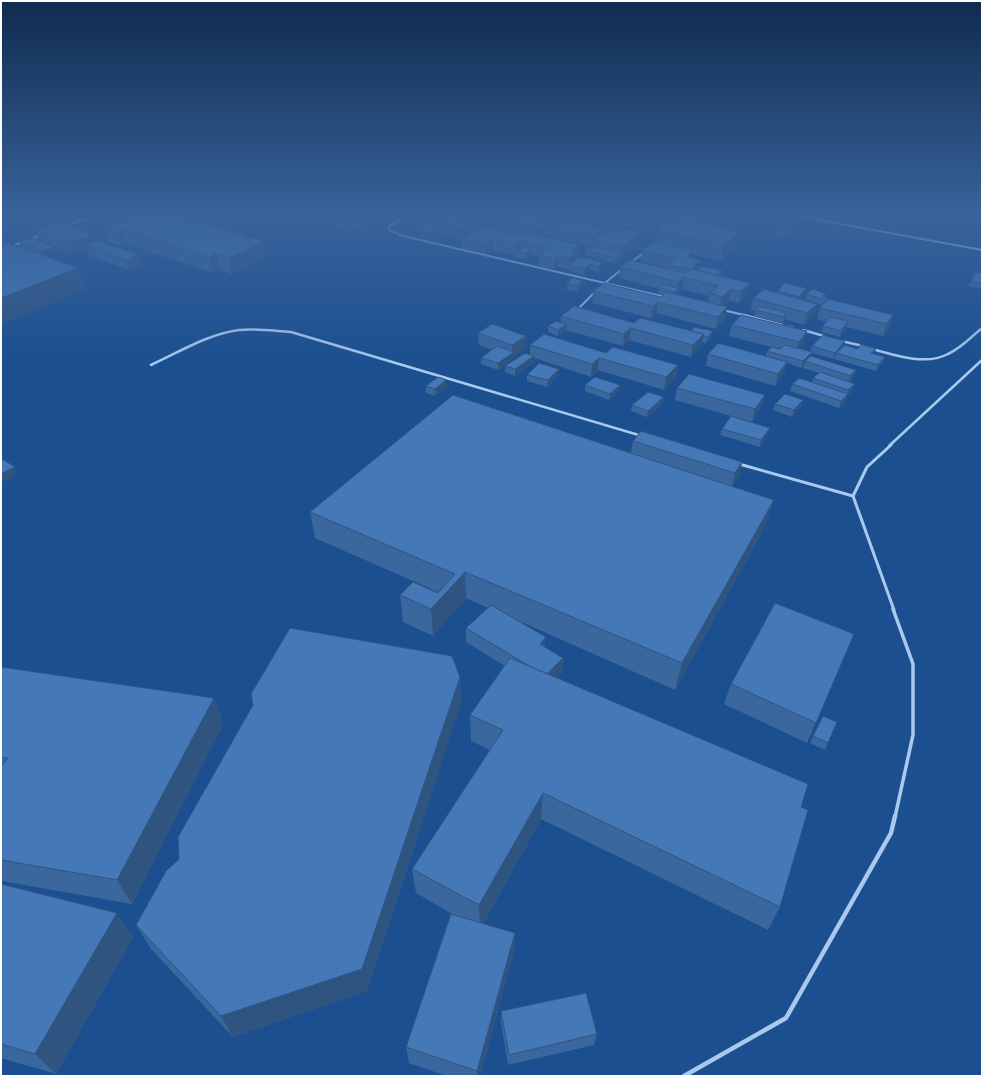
<svg xmlns="http://www.w3.org/2000/svg" width="983" height="1077" viewBox="0 0 983 1077" font-family="'Open Sans',sans-serif">
  <rect width="100%" height="100%" fill="#1b4f8f"/>
  <g fill="none" stroke-linecap="round" stroke-linejoin="round">
    <g stroke="#a9c9ee" stroke-width="2">
      <path d="M 414,213 L 389,226 L 389,230 L 403,236 L 665,297"/>
      <path d="M 630,263 L 645,252"/>
      <path d="M 605,283 L 621,270"/>
      <path d="M 723,310 L 748,316"/>
      <path d="M 576,311 L 595,292"/>
    </g>
    <g stroke="#a9c9ee" stroke-width="2.5">
      <path d="M 744,315 L 782,325"/>
      <path d="M 803,330 L 824,336"/>
      <path d="M 841,341 L 863,346"/>
      <path d="M 872,349 C 895,355 925,366 948,354 C 961,348 971,337 982,328"/>
      <path d="M 151,365 C 179,352 208,334 239,330 C 256,328 274,331 291,332 L 642,436"/>
      <path d="M 889,446 L 982,360"/>
    </g>
    <g stroke="#a9c9ee" stroke-width="3">
      <path d="M 891,445 L 867,467 L 853,496 L 894,610"/>
      <path d="M 739,464 L 853,496"/>
    </g>
    <path stroke="#a9c9ee" stroke-width="3.5" d="M 893,609 L 913,664 L 913,735 L 895,817"/>
    <path stroke="#a9c9ee" stroke-width="4.5" d="M 684,1076 L 786,1018 L 891,833 L 895,816"/>
    <g stroke="#a9c9ee" stroke-width="2.5">
      <path d="M 63,227 L 101,213"/>
      <path d="M 1,250 L 42,235"/>
    </g>
    <path fill="#d6e6fa" fill-rule="evenodd" d="M 776,213 L 787,213 L 982,249 L 982,251 Z"/>
  </g>
  <g fill="#3a679d" fill-rule="evenodd">
    <path d="M 342,213 L 363,213 L 356,217 Z"/>
    <path d="M 443,213 L 515,213 L 539,216 L 539,219 L 547,221 L 555,218 L 533,213 L 625,213 L 624,221 L 620,224 L 624,225 L 623,230 L 621,232 L 640,243 L 622,257 L 622,260 L 615,264 L 585,255 L 585,250 L 594,246 L 594,245 L 593,246 L 544,235 L 542,236 L 580,245 L 580,256 L 576,258 L 576,260 L 580,257 L 602,268 L 598,272 L 590,270 L 584,275 L 568,271 L 568,269 L 558,266 L 554,269 L 538,266 L 539,256 L 532,255 L 524,259 L 516,257 L 516,255 L 493,250 L 486,254 L 462,248 L 462,238 L 527,237 L 528,236 L 494,227 L 494,218 L 488,222 ZM 571,218 L 610,227 L 609,227 L 609,230 L 602,235 L 603,228 L 566,221 Z"/>
    <path d="M 680,213 L 720,213 L 719,221 L 712,226 L 737,247 L 721,261 L 693,254 L 692,258 L 699,268 L 722,276 L 750,283 L 747,294 L 739,303 L 729,300 L 722,306 L 727,307 L 725,319 L 716,329 L 656,313 L 651,318 L 592,303 L 593,291 L 661,297 L 662,295 L 658,294 L 659,289 L 619,278 L 620,267 L 668,269 L 668,268 L 641,261 L 642,251 L 656,243 L 657,231 ZM 682,289 L 709,296 L 708,302 L 678,295 L 679,294 L 679,291 Z"/>
    <path d="M 420,215 L 472,222 L 472,232 L 460,238 L 438,232 L 438,233 L 427,238 L 420,236 L 420,231 L 424,229 L 417,227 L 417,223 L 413,224 L 406,222 L 405,217 Z"/>
    <path d="M 627,221 L 652,224 L 645,230 L 627,226 Z"/>
    <path d="M 336,222 L 366,223 L 366,228 L 355,233 L 337,227 Z"/>
    <path d="M 104,227 L 235,234 L 244,232 L 245,237 L 264,242 L 267,258 L 232,274 L 220,270 L 213,273 L 128,244 L 121,246 L 109,242 Z"/>
    <path d="M 36,229 L 95,242 L 141,265 L 129,270 L 89,256 L 86,249 L 72,254 L 39,239 Z"/>
    <path d="M 776,229 L 790,229 L 789,234 L 785,237 L 775,235 Z"/>
    <path d="M 20,242 L 54,247 L 56,252 L 45,256 L 78,268 L 85,289 L 1,324 L 1,246 L 33,252 L 22,247 Z"/>
    <path d="M 982,273 L 982,289 L 968,286 L 971,281 Z"/>
    <path d="M 567,284 L 582,285 L 577,292 L 567,290 Z"/>
    <path d="M 778,291 L 804,294 L 800,299 L 817,304 L 814,315 L 804,325 L 785,319 L 783,323 L 754,316 L 756,311 L 751,309 L 753,298 L 777,293 Z"/>
    <path d="M 806,294 L 826,294 L 825,297 L 829,299 L 893,315 L 890,327 L 883,336 L 847,327 L 840,337 L 822,332 L 823,326 L 827,322 L 817,319 L 820,308 L 822,305 L 805,299 Z"/>
    <path d="M 561,316 L 634,323 L 711,337 L 706,343 L 702,342 L 701,346 L 691,357 L 629,340 L 623,346 L 566,330 L 566,331 L 558,336 L 548,332 L 548,326 L 561,323 Z"/>
    <path d="M 732,325 L 784,325 L 795,326 L 795,328 L 807,331 L 803,343 L 799,348 L 810,351 L 812,346 L 844,346 L 874,354 L 883,363 L 876,371 L 834,359 L 835,357 L 833,359 L 812,353 L 811,356 L 856,370 L 854,376 L 849,382 L 855,384 L 853,390 L 847,396 L 846,401 L 839,408 L 790,391 L 792,384 L 812,382 L 813,378 L 819,373 L 803,368 L 805,364 L 801,368 L 787,363 L 784,374 L 775,386 L 706,366 L 708,354 L 766,356 L 767,351 L 771,347 L 729,336 Z"/>
    <path d="M 478,333 L 526,336 L 526,348 L 514,356 L 514,358 L 498,370 L 481,364 L 481,358 L 492,350 L 479,345 Z"/>
    <path d="M 530,345 L 606,353 L 678,365 L 676,377 L 664,390 L 598,370 L 591,377 L 534,358 L 534,362 L 515,376 L 505,372 L 505,366 L 530,354 Z"/>
    <path d="M 559,369 L 559,375 L 547,387 L 527,381 L 527,375 Z"/>
    <path d="M 585,385 L 620,385 L 619,392 L 609,400 L 585,391 Z"/>
    <path d="M 426,386 L 447,387 L 435,396 L 426,393 Z"/>
    <path d="M 677,388 L 761,407 L 752,422 L 675,400 Z"/>
    <path d="M 803,400 L 801,407 L 792,417 L 773,410 L 775,404 Z"/>
    <path d="M 663,403 L 647,417 L 631,411 L 632,405 Z"/>
    <path d="M 770,428 L 768,434 L 760,447 L 720,435 L 722,429 Z"/>
    <path d="M 633,441 L 742,462 L 739,476 L 732,486 L 766,525 L 675,690 L 519,621 L 546,648 L 563,658 L 562,672 L 556,678 L 801,807 L 780,907 L 768,930 L 541,819 L 483,924 L 515,933 L 514,951 L 480,1076 L 447,1076 L 409,1063 L 406,1047 L 456,916 L 416,893 L 412,869 L 490,750 L 471,741 L 470,715 L 505,666 L 466,642 L 466,628 L 488,608 L 466,598 L 433,636 L 403,622 L 400,595 L 438,593 L 438,592 L 315,538 L 310,512 L 631,453 Z"/>
    <path d="M 854,634 L 807,743 L 724,704 L 731,684 Z"/>
    <path d="M 1,667 L 214,698 L 223,724 L 132,904 L 1,881 Z"/>
    <path d="M 460,677 L 461,703 L 367,991 L 233,1037 L 151,949 L 136,925 Z"/>
    <path d="M 823,716 L 837,722 L 825,750 L 810,743 Z"/>
    <path d="M 1,884 L 133,937 L 56,1074 L 1,1058 Z"/>
    <path d="M 501,1011 L 597,1034 L 594,1045 L 508,1065 L 501,1022 Z"/>
  </g>
  <g fill="#305480">
    <path d="M 355,213 L 363,213 L 356,217 Z"/>
    <path d="M 488,213 L 498,213 L 498,216 L 494,217 L 494,218 L 488,222 Z"/>
    <path d="M 566,213 L 571,213 L 571,218 L 566,221 Z"/>
    <path d="M 622,213 L 625,213 L 624,221 L 615,228 L 616,218 Z"/>
    <path d="M 712,213 L 720,213 L 719,221 L 697,238 L 700,223 Z"/>
    <path d="M 416,218 L 417,223 L 413,224 L 413,219 Z"/>
    <path d="M 653,219 L 652,224 L 645,230 L 645,225 Z"/>
    <path d="M 472,222 L 472,232 L 460,238 L 460,228 Z"/>
    <path d="M 366,223 L 366,228 L 355,233 L 355,228 Z"/>
    <path d="M 545,225 L 544,235 L 538,239 L 538,228 Z"/>
    <path d="M 624,225 L 623,230 L 619,234 L 619,229 Z"/>
    <path d="M 437,228 L 438,233 L 427,238 L 427,233 Z"/>
    <path d="M 603,228 L 602,239 L 594,240 L 594,245 L 593,246 L 594,235 Z"/>
    <path d="M 123,229 L 128,244 L 121,246 L 117,231 Z"/>
    <path d="M 790,229 L 789,234 L 785,237 L 787,232 Z"/>
    <path d="M 244,232 L 245,237 L 237,236 Z"/>
    <path d="M 641,232 L 640,243 L 622,257 L 622,260 L 615,264 L 616,258 L 621,255 L 622,247 Z"/>
    <path d="M 740,232 L 737,247 L 721,261 L 724,245 Z"/>
    <path d="M 93,235 L 96,245 L 85,245 L 86,249 L 72,254 L 69,243 Z"/>
    <path d="M 494,239 L 493,250 L 486,254 L 486,244 Z"/>
    <path d="M 521,241 L 521,252 L 516,251 L 515,255 L 516,245 Z"/>
    <path d="M 264,242 L 267,258 L 232,274 L 229,258 Z"/>
    <path d="M 580,245 L 580,256 L 576,258 L 576,264 L 568,266 L 569,258 L 571,252 Z"/>
    <path d="M 54,247 L 56,252 L 43,257 L 41,251 Z"/>
    <path d="M 532,250 L 532,255 L 524,259 L 524,254 Z"/>
    <path d="M 693,251 L 691,262 L 687,257 Z"/>
    <path d="M 138,254 L 141,265 L 129,270 L 126,260 Z"/>
    <path d="M 216,254 L 220,270 L 213,273 L 209,257 Z"/>
    <path d="M 559,256 L 558,266 L 554,269 L 554,259 Z"/>
    <path d="M 701,260 L 699,271 L 689,280 L 691,269 Z"/>
    <path d="M 603,262 L 602,268 L 598,272 L 598,266 Z"/>
    <path d="M 591,264 L 590,270 L 584,275 L 584,269 Z"/>
    <path d="M 78,268 L 85,289 L 1,324 L 1,298 Z"/>
    <path d="M 723,271 L 722,276 L 713,279 Z"/>
    <path d="M 684,277 L 682,289 L 679,291 L 679,294 L 674,298 L 675,292 L 677,291 L 678,282 Z"/>
    <path d="M 582,280 L 582,285 L 577,292 L 577,286 Z"/>
    <path d="M 750,283 L 747,294 L 739,303 L 741,291 Z"/>
    <path d="M 806,288 L 804,294 L 798,302 L 799,297 Z"/>
    <path d="M 731,289 L 729,300 L 720,308 L 722,297 Z"/>
    <path d="M 658,302 L 656,313 L 651,318 L 653,306 Z"/>
    <path d="M 817,304 L 814,315 L 804,325 L 807,313 Z"/>
    <path d="M 727,307 L 725,319 L 716,329 L 718,317 Z"/>
    <path d="M 786,313 L 785,319 L 783,323 L 784,317 Z"/>
    <path d="M 893,315 L 890,327 L 883,336 L 887,324 Z"/>
    <path d="M 848,321 L 846,327 L 840,337 L 841,331 Z"/>
    <path d="M 567,325 L 566,331 L 558,336 L 558,330 Z"/>
    <path d="M 631,328 L 629,340 L 623,346 L 624,334 Z"/>
    <path d="M 713,331 L 711,337 L 706,343 L 708,337 Z"/>
    <path d="M 807,331 L 803,343 L 796,354 L 799,342 Z"/>
    <path d="M 704,334 L 701,346 L 691,357 L 693,345 Z"/>
    <path d="M 526,336 L 526,348 L 514,356 L 514,358 L 498,370 L 498,363 L 512,353 L 512,345 Z"/>
    <path d="M 845,341 L 844,347 L 836,353 L 835,357 L 833,359 L 835,353 Z"/>
    <path d="M 876,349 L 874,355 L 871,353 Z"/>
    <path d="M 812,352 L 810,358 L 805,361 L 805,364 L 801,368 L 803,361 Z"/>
    <path d="M 534,356 L 534,362 L 515,376 L 515,369 Z"/>
    <path d="M 885,357 L 883,363 L 876,371 L 878,365 Z"/>
    <path d="M 599,358 L 598,370 L 591,377 L 592,364 Z"/>
    <path d="M 787,362 L 784,374 L 775,386 L 778,374 Z"/>
    <path d="M 678,365 L 676,377 L 664,390 L 666,377 Z"/>
    <path d="M 559,369 L 559,375 L 547,387 L 548,380 Z"/>
    <path d="M 856,370 L 854,376 L 848,382 L 850,376 Z"/>
    <path d="M 446,380 L 447,387 L 435,396 L 435,389 Z"/>
    <path d="M 855,384 L 853,390 L 847,396 L 846,401 L 839,408 L 841,401 L 847,396 L 848,390 Z"/>
    <path d="M 620,385 L 619,392 L 609,400 L 610,394 Z"/>
    <path d="M 765,395 L 761,407 L 752,422 L 755,409 Z"/>
    <path d="M 664,397 L 663,403 L 647,417 L 648,411 Z"/>
    <path d="M 803,400 L 801,407 L 792,417 L 794,410 Z"/>
    <path d="M 770,428 L 768,434 L 760,447 L 761,440 Z"/>
    <path d="M 742,462 L 739,476 L 732,486 L 735,473 Z"/>
    <path d="M 15,467 L 18,474 L 1,483 L 1,474 Z"/>
    <path d="M 774,500 L 766,525 L 675,690 L 682,663 Z"/>
    <path d="M 465,572 L 466,598 L 433,636 L 431,609 Z"/>
    <path d="M 546,637 L 545,651 L 540,644 Z"/>
    <path d="M 563,658 L 562,672 L 544,690 L 545,676 Z"/>
    <path d="M 460,677 L 461,703 L 367,991 L 233,1037 L 221,1016 Z"/>
    <path d="M 214,698 L 223,724 L 132,904 L 117,880 Z"/>
    <path d="M 543,793 L 541,819 L 480,929 L 479,905 Z"/>
    <path d="M 117,913 L 133,937 L 56,1074 L 35,1054 Z"/>
    <path d="M 515,933 L 514,951 L 480,1076 L 477,1076 L 477,1071 Z"/>
  </g>
  <g fill="#4478b7" stroke="#305480">
    <path d="M 141,213 L 169,213 L 264,242 L 229,258 L 216,254 L 209,257 L 123,229 L 117,231 L 104,227 Z"/>
    <path d="M 414,213 L 420,215 L 413,219 L 405,217 Z"/>
    <path d="M 424,213 L 439,213 L 472,222 L 460,228 L 416,217 Z"/>
    <path d="M 502,213 L 515,213 L 549,222 L 555,218 L 603,228 L 594,235 L 545,225 L 538,228 L 494,217 Z"/>
    <path d="M 518,213 L 528,213 L 539,216 L 535,218 L 517,214 Z"/>
    <path d="M 597,213 L 622,213 L 616,218 Z"/>
    <path d="M 680,213 L 712,213 L 700,223 L 740,232 L 724,245 L 657,231 Z"/>
    <path d="M 635,215 L 653,219 L 645,225 L 627,221 Z"/>
    <path d="M 348,217 L 366,223 L 355,228 L 336,222 Z"/>
    <path d="M 549,219 L 553,219 L 549,222 L 547,221 Z"/>
    <path d="M 59,222 L 93,235 L 69,243 L 36,229 Z"/>
    <path d="M 614,223 L 624,225 L 619,229 L 609,227 Z"/>
    <path d="M 430,226 L 437,228 L 427,233 L 420,231 Z"/>
    <path d="M 779,226 L 790,229 L 787,232 L 776,229 Z"/>
    <path d="M 482,227 L 527,237 L 532,234 L 580,245 L 571,252 L 576,253 L 569,258 L 559,256 L 554,259 L 539,255 L 549,248 L 521,241 L 516,245 L 494,239 L 486,244 L 462,238 Z"/>
    <path d="M 610,229 L 622,232 L 626,229 L 641,232 L 622,247 L 594,240 Z"/>
    <path d="M 241,231 L 244,232 L 239,235 L 235,234 Z"/>
    <path d="M 32,238 L 54,247 L 41,251 L 20,242 Z"/>
    <path d="M 98,241 L 138,254 L 126,260 L 85,245 Z"/>
    <path d="M 652,242 L 693,251 L 687,257 L 701,260 L 691,269 L 750,283 L 741,291 L 731,289 L 722,297 L 710,293 L 718,286 L 684,277 L 678,282 L 620,267 L 630,260 L 685,273 L 690,269 L 669,265 L 676,258 L 642,251 Z"/>
    <path d="M 9,243 L 78,268 L 1,298 L 1,246 Z"/>
    <path d="M 592,246 L 622,255 L 616,258 L 585,250 Z"/>
    <path d="M 524,247 L 532,250 L 524,254 L 516,251 Z"/>
    <path d="M 580,257 L 603,262 L 598,266 L 591,264 L 584,269 L 568,266 Z"/>
    <path d="M 703,266 L 723,271 L 717,275 L 697,270 Z"/>
    <path d="M 976,272 L 982,273 L 982,283 L 971,281 Z"/>
    <path d="M 572,278 L 582,280 L 577,286 L 567,284 Z"/>
    <path d="M 604,283 L 661,297 L 666,292 L 727,307 L 718,317 L 658,302 L 653,306 L 593,291 Z"/>
    <path d="M 784,283 L 806,288 L 799,297 L 778,291 Z"/>
    <path d="M 664,284 L 679,289 L 675,292 L 659,288 Z"/>
    <path d="M 764,289 L 817,304 L 807,313 L 753,298 Z"/>
    <path d="M 813,289 L 826,294 L 822,296 L 829,298 L 828,299 L 826,300 L 806,294 Z"/>
    <path d="M 828,299 L 893,315 L 887,324 L 820,308 Z"/>
    <path d="M 574,306 L 634,323 L 640,318 L 704,334 L 693,345 L 631,328 L 624,334 L 561,316 Z"/>
    <path d="M 758,306 L 776,310 L 786,313 L 784,317 L 756,310 Z"/>
    <path d="M 741,315 L 807,331 L 799,342 L 732,325 Z"/>
    <path d="M 830,317 L 848,321 L 841,331 L 823,326 Z"/>
    <path d="M 556,321 L 567,325 L 558,330 L 548,326 Z"/>
    <path d="M 492,324 L 526,336 L 512,345 L 478,333 Z"/>
    <path d="M 785,324 L 795,326 L 794,328 L 784,325 Z"/>
    <path d="M 694,327 L 713,331 L 708,337 L 703,336 L 704,334 L 691,331 Z"/>
    <path d="M 544,334 L 606,353 L 613,347 L 678,365 L 666,377 L 599,358 L 592,364 L 530,345 Z"/>
    <path d="M 823,335 L 845,341 L 835,353 L 812,346 Z"/>
    <path d="M 718,343 L 787,362 L 778,374 L 708,354 Z"/>
    <path d="M 861,344 L 876,349 L 871,353 L 885,357 L 878,365 L 836,353 L 845,345 L 857,349 Z"/>
    <path d="M 785,345 L 812,352 L 803,361 L 767,351 L 772,347 L 780,349 Z"/>
    <path d="M 497,346 L 514,352 L 498,363 L 481,358 Z"/>
    <path d="M 525,353 L 534,356 L 515,369 L 505,366 Z"/>
    <path d="M 811,356 L 856,370 L 850,376 L 805,361 Z"/>
    <path d="M 539,363 L 559,369 L 548,380 L 527,375 Z"/>
    <path d="M 820,372 L 855,384 L 848,390 L 813,378 Z"/>
    <path d="M 689,374 L 765,395 L 755,409 L 677,388 Z"/>
    <path d="M 438,377 L 446,380 L 435,389 L 426,386 Z"/>
    <path d="M 595,377 L 620,385 L 610,394 L 585,385 Z"/>
    <path d="M 799,378 L 848,394 L 841,401 L 792,384 Z"/>
    <path d="M 648,392 L 664,397 L 648,411 L 632,405 Z"/>
    <path d="M 785,394 L 803,400 L 794,410 L 775,404 Z"/>
    <path d="M 453,395 L 774,500 L 682,663 L 465,572 L 431,609 L 400,595 L 413,582 L 438,593 L 455,574 L 310,512 Z"/>
    <path d="M 731,416 L 770,428 L 761,440 L 722,429 Z"/>
    <path d="M 641,431 L 742,462 L 735,473 L 633,441 Z"/>
    <path d="M 4,460 L 15,467 L 1,474 L 1,461 Z"/>
    <path d="M 775,603 L 854,634 L 816,723 L 731,684 Z"/>
    <path d="M 491,605 L 546,637 L 540,644 L 563,658 L 547,674 L 531,667 L 466,628 Z"/>
    <path d="M 290,628 L 452,656 L 460,677 L 362,969 L 221,1016 L 136,925 L 166,871 L 179,859 L 178,837 L 253,705 L 251,694 Z"/>
    <path d="M 510,658 L 808,784 L 801,807 L 808,810 L 780,907 L 543,793 L 479,905 L 412,869 L 503,730 L 470,715 Z"/>
    <path d="M 1,667 L 214,698 L 117,880 L 1,860 L 1,767 L 8,758 L 1,757 Z"/>
    <path d="M 823,716 L 837,722 L 828,743 L 813,736 Z"/>
    <path d="M 1,884 L 117,913 L 35,1054 L 1,1044 Z"/>
    <path d="M 451,914 L 515,933 L 477,1071 L 406,1047 Z"/>
    <path d="M 586,993 L 597,1034 L 509,1055 L 501,1011 Z"/>
  </g>
  <linearGradient id="sky" x2="0" y2="1"><stop stop-color="#0f2b4f"/><stop offset="0.59" stop-color="#39639b"/><stop offset="1" stop-color="#39639b" stop-opacity="0"/></linearGradient>
  <rect width="983" height="364" fill="url(#sky)"/>
  <rect width="983" height="1077" fill="none" stroke="#ffffff" stroke-width="4"/>
</svg>
